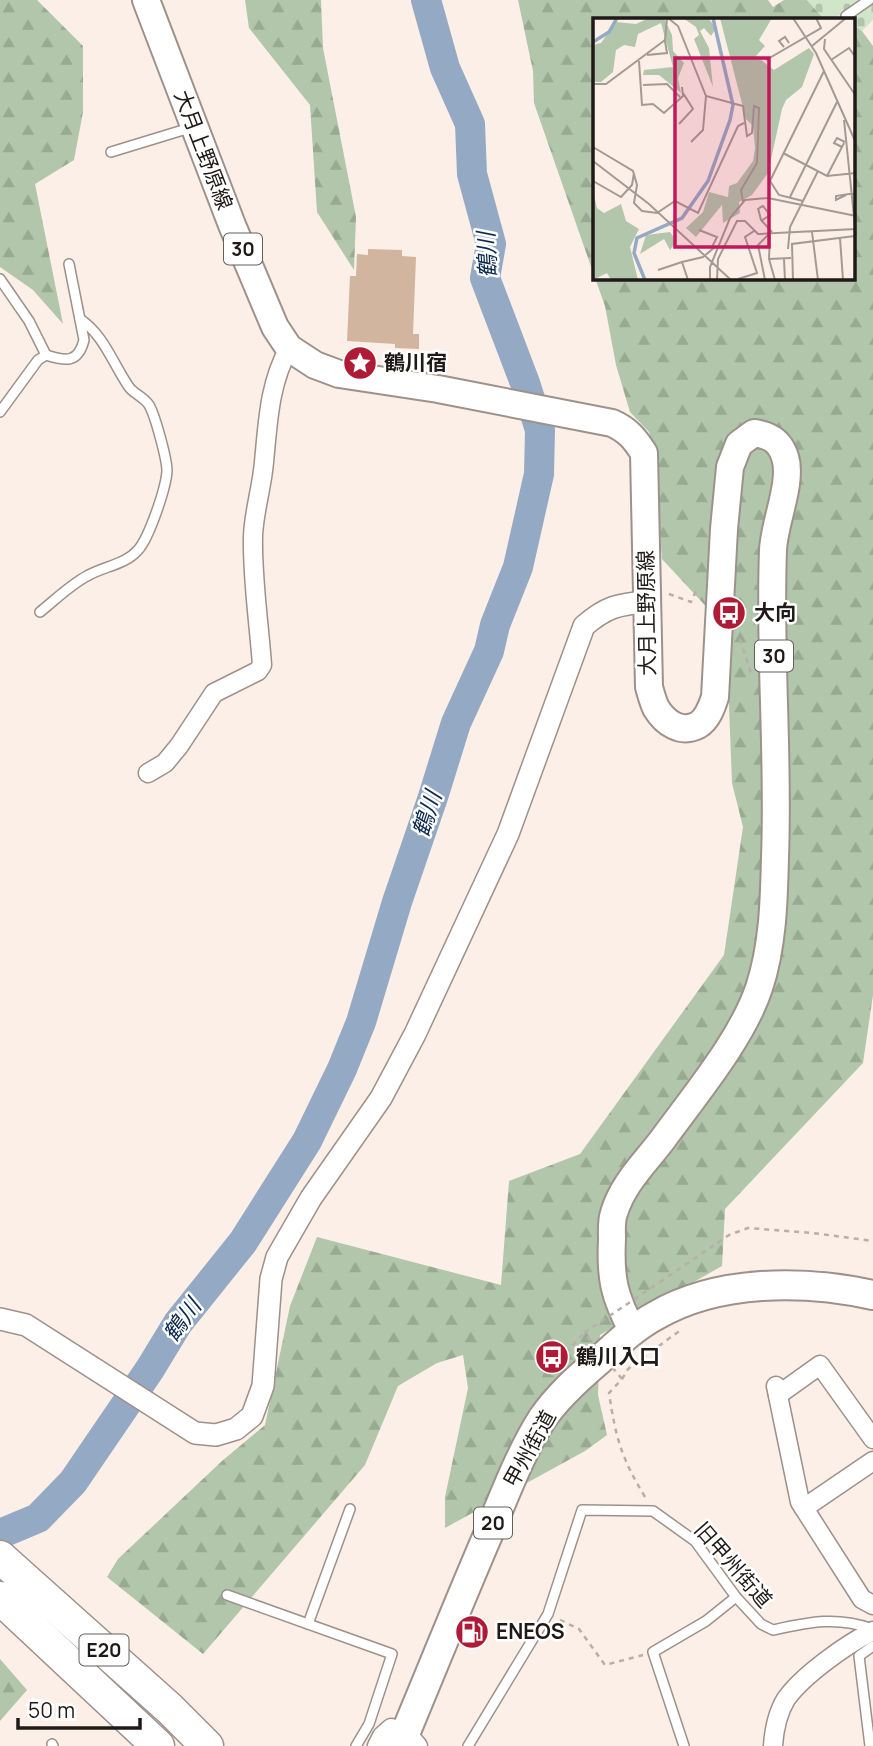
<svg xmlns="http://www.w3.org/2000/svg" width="873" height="1746" viewBox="0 0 873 1746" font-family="Manrope,'Noto Sans JP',sans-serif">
  <defs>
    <pattern id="forest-firs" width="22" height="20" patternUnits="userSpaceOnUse" patternTransform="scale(1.75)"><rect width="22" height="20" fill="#b1c6aa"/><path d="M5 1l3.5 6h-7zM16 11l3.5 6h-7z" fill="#98aa92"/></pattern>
    <pattern id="cemetery-stones" width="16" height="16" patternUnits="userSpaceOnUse" patternTransform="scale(1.75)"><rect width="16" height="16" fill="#d1e5ca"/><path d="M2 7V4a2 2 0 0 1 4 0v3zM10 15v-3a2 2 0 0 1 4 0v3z" fill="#b3c4ad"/></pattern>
  </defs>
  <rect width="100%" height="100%" fill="#fcefe7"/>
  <g fill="url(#forest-firs)">
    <path d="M 0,0 L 37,0 L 83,46 L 83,112 L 74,160 L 35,184 L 63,324 L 33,290 L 0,267 Z"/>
    <path d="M 245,0 L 321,0 L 323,48 L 356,217 L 354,270 L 317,212 L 310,105 L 249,28 Z"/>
    <path d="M 518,0 L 768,0 L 773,7 L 784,0 L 807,0 L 824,19 L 595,19 L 595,278 L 534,103 L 533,71 Z"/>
    <path d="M 854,25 L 862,31 L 873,46 L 873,995 L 863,1063 L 725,1209 L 722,1266 L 600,1335 L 598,1395 L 607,1435 L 585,1451 L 445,1528 L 445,1497 L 468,1388 L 463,1355 L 437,1363 L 398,1386 L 365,1465 L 203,1654 L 107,1577 L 118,1559 L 222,1461 L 265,1425 L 290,1306 L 317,1237 L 501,1285 L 509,1181 L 580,1154 L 724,955 L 743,827 L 732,783 L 726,628 L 662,559 L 654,451 L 649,432 L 630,412 L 616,365 L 605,306 L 595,278 L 854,278 Z"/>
    <path d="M 0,1659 L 27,1690 L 0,1721 Z"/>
  </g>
  <path fill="url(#cemetery-stones)" d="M 807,0 L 873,0 L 873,20 L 862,31 L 854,25 L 854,19 L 845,19 L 839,15 L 834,19 L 824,19 Z"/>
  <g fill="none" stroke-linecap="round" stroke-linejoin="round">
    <path stroke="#94a9c3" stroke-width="30" d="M 0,1534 L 38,1518 L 73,1482 L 150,1369 L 178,1323 L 243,1242 L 307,1141 L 342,1069 L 361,1022 L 397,902 L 433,797 L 456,723 L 489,651 L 495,625 L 518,567 L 539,474 L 540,430 L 525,383 L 485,278 L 491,244 L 472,174 L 470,124 L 445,68 L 426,0"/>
  </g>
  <g fill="#d1b59f">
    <path d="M 368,249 L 402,250 L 402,256 L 416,257 L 413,334 L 419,334 L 419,349 L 395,348 L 395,344 L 347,341 L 350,276 L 356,276 L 357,254 L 368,255 Z"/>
    <path d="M 471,1618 L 485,1624 L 476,1646 L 462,1639 Z"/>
  </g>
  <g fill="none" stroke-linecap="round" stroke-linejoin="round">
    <g stroke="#9d918a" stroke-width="12">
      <g id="service">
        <path d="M 846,16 L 869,0"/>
        <path d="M 111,152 L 193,127"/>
        <path d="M 0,279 L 29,321 L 46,355"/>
        <path d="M 0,412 L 38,360 L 46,355 C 65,361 78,364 84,340 L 69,264"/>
        <path d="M 40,612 C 55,600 70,585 87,576 C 104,566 125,565 138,550 C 149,538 166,488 167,471 C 167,459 155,415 149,405 C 144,397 134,394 129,387 C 113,364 104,335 80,319"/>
        <path d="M 227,1595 L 392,1654 L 369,1724 L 356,1746"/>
        <path d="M 308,1624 L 350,1509"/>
        <path d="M 52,1744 L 53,1746"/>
        <path d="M 468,1746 L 548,1614 L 582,1510 L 653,1511 L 695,1541 L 736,1597 L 761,1624 L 773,1630 C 810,1622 836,1616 873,1629"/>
        <path d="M 684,1746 L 653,1652 L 706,1621 L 736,1597"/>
        <path d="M 870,1746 L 859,1656 L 873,1646"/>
      </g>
    </g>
    <g stroke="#9d918a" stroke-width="21">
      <g id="minor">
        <path d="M 148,773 L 165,763 L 179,746 L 214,693 L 258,671 L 262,665 C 259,623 252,578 253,536 C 254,511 262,487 264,462 C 268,422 269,384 289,348"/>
        <path d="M 776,1386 L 800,1502 L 862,1599 L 873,1605"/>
        <path d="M 778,1395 L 820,1365 L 873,1439"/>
        <path d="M 804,1508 L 873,1461"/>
        <path d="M 377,1746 L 382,1736 L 391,1728 L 406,1732 L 418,1746"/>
        <path d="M 773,1746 C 774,1731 778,1712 786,1699 C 803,1675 847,1644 873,1631"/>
      </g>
    </g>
    <g stroke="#9d918a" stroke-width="24">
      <path id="tertiary" d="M 0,1319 L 26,1325 L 195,1433 L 216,1435 L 236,1429 L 252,1416 L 263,1386 L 271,1279 L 277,1257 L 311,1198 L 381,1098 L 415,1034 L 508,834 L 584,626 C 606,607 618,604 647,602"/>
    </g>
    <g stroke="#9d918a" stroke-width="30">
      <path id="primary" d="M 146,0 L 232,225 L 275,327 L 289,348 L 315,365 L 339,374 L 438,389 L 612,423 C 628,430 635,439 644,453 L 649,687 C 651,694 653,702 656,708 C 665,723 681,734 698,725 C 708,719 712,706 715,697 L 724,529 L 730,467 L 739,444 L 754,433 C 770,435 780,441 785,457 C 793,482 774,523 773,550 C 769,652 779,755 775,857 C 774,900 773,946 759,988 C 742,1039 695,1095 663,1139 C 645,1163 623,1183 614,1213 C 611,1221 612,1231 612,1239 C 610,1278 614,1296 632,1330"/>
    </g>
    <g stroke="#9d918a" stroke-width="32">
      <path id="trunk" d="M 400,1746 C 430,1674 459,1602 490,1530 C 505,1494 521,1452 542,1419 C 557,1397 577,1379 597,1362 C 616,1345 633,1328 655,1316 C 718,1279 804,1280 873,1295"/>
    </g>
    <g stroke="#9d918a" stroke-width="35">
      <g id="motorway">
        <path d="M 0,1557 L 170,1709 L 207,1746"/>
        <path d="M 0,1598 L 158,1746"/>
      </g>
    </g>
    <g stroke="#b9afa9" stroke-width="2.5" stroke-dasharray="5 5" stroke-linecap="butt">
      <path d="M 669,594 L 691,602 L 696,591 L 699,591"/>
      <path d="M 740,639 L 751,673"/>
      <path d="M 660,1282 L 729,1235 L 748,1228 L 813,1233 L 873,1241"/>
      <path d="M 559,1360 L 584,1333"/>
      <path d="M 645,1497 C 621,1457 616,1439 609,1393 L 622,1379 L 628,1369 L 682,1329"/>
      <path d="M 560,1620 L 579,1629 L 605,1665 L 643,1655"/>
    </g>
    <use href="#service" stroke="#fff" stroke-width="9"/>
    <use href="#minor" stroke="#fff" stroke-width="18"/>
    <use href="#tertiary" stroke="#fff" stroke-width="21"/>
    <use href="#primary" stroke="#fff" stroke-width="26"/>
    <use href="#trunk" stroke="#fff" stroke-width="28"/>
    <use href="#motorway" stroke="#fff" stroke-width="32"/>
    <path stroke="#b9afa9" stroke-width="2.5" stroke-dasharray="5 5" stroke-linecap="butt" d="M 622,1379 L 584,1333 L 660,1282"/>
  </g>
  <defs>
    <g id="sight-disc" transform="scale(1.75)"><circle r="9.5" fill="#af1b37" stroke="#fff"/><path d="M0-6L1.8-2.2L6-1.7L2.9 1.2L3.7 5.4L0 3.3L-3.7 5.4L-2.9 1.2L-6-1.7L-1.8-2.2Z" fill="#fff"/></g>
    <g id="bus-disc" transform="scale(1.75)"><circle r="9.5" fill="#af1b37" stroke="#fff"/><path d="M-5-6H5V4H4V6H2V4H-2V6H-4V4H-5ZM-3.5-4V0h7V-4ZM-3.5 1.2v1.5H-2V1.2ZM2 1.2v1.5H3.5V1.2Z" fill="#fff"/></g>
    <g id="fuel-disc" transform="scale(1.75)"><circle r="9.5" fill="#af1b37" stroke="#fff"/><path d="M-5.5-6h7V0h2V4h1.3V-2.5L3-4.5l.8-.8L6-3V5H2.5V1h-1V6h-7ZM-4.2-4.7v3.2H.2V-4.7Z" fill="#fff"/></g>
  </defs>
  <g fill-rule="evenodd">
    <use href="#sight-disc" x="360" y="363"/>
    <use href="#bus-disc" x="729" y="613"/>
    <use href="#bus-disc" x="552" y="1357"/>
    <use href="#fuel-disc" x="472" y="1632"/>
  </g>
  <g text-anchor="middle" stroke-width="5" stroke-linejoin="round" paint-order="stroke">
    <g fill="#fff" stroke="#625f5d" stroke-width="2">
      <rect x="224" y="233.5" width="38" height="31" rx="5"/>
      <rect x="755" y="640.5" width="38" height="31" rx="5"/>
      <rect x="474" y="1507.5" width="38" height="31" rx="5"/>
      <rect x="79.5" y="1634.5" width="49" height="31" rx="5"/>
    </g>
    <g font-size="19" font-weight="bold" fill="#1f1a18">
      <text x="243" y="256">30</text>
      <text x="774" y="663">30</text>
      <text x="493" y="1530">20</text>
      <text x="104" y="1657">E20</text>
    </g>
    <g font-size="21" fill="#1f1a18" stroke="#fff">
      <text transform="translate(203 150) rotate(69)" y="7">大月上野原線</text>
      <text transform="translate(647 613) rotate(-91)" y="7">大月上野原線</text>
      <text transform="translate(530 1449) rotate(-61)" y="7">甲州街道</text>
      <text transform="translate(733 1565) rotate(49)" y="7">旧甲州街道</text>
    </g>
    <g font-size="21" font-weight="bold" fill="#1f1a18" stroke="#fff" text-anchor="start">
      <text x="384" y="370">鶴川宿</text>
      <text x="754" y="620">大向</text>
      <text x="576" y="1364">鶴川入口</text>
      <text x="496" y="1639">ENEOS</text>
    </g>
    <g font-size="23" font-style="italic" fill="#0b294d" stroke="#fff">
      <text transform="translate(487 255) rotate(-93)" y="8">鶴川</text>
      <text transform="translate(427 814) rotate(-72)" y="8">鶴川</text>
      <text transform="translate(182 1320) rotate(-54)" y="8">鶴川</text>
    </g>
  </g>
  <g transform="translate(593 18)">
    <rect width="262" height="262" fill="#fcefe7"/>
    <path d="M 56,0 L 71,0 L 79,17 L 80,33 L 91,45 L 85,60 L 88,75 L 66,57 L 50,57 L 51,52 L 80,49 L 68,5 L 45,16 L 42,29 L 31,27 L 23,32 L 20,54 L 8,64 L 0,64 L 0,27 L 8,25 L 23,4 L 43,6 ZM 90,0 L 115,0 L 123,10 L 118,18 L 111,10 L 107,13 L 116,30 L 120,69 L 101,21 L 106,17 L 103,9 ZM 127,0 L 179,0 L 166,22 L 172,28 L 163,38 L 181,52 L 216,30 L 221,36 L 209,69 L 193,82 L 189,91 L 175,155 L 159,177 L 146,184 L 147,195 L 130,205 L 129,187 L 103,219 L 93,210 L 110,194 L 116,174 L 135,179 L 136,168 L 144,165 L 160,143 L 162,130 L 160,108 L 153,101 ZM 0,173 L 4,190 L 11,195 L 28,186 L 33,203 L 46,211 L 37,229 L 45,262 L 18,262 L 14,255 L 0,262 ZM 77,214 L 84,223 L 77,232 L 71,221 L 47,236 L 53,217 Z" fill="#b1c6aa"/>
    <path fill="none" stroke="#94a9c3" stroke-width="3.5" d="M 0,24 L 16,14 L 24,0M 52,262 L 41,235 L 44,220 L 89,200 L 115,163 L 137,102 L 140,87 L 120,0"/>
    <path fill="none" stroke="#a49a94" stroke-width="2" d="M 75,0 L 85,8 L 113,78 L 150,88 L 154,118 L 159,115 L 161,88 L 166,90 L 164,145 L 148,172 L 150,184M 200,0 L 223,35 L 263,125M 232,21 L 231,31 L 263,78M 219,28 L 253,0M 191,29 L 186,23 L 192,19 L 196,25M 54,37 L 74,35 L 72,23M 173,42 L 228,10 L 223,0M 238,42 L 256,30 L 261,37M 46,43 L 49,87 L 60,86 L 71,95 L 90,78 L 89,69M 0,66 L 13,66 L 72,22 L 74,0M 50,67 L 74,66 L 87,79M 251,102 L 263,218M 86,106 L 100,91 L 90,75M 98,124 L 110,112 L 113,78M 0,129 L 40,153 L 44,167 L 41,185 L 49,193 L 64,195 L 82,183 L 105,195 L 145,108 L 151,105M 249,129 L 241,125 L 244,120 L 252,124M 190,135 L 234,158 L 263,155M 0,143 L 56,186 L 138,262M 234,158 L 251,125M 0,163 L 28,179 L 39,167 L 41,155M 253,177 L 243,182 L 243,178 L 256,176 L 263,176M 197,179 L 244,84M 210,183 L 186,177 L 177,163 L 231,53M 165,190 L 168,202 L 179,214M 166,190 L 170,188 L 177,197 L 168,203M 106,212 L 124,219 L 119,229M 219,214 L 225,262M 177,217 L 176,241 L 182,262M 247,220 L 250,262M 195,231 L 197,209 L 225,153M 176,241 L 198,240M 191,241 L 192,262M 65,252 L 89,244M 145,261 L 164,255 L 152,219 L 161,213M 95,262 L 89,244 L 110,239 L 122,229M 117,262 L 117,249 L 137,200 L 152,182 L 175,180 L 263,198M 124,262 L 125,241 L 144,203 L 152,203 L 165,216 L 263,211M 172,262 L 165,227 L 176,216M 200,262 L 199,226 L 262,218"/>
    <path fill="#c2185b" fill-opacity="0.15" stroke="#c2185b" stroke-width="3.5" d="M 82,40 L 176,40 L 176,229 L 82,229 Z"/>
    <rect width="262" height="262" fill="none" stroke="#1f1a18" stroke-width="3.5"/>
  </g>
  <path d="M18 1718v10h122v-10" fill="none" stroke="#1f1a18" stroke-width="3.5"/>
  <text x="28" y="1718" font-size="21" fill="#1f1a18" stroke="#ffffff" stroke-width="5" paint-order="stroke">50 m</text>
</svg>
